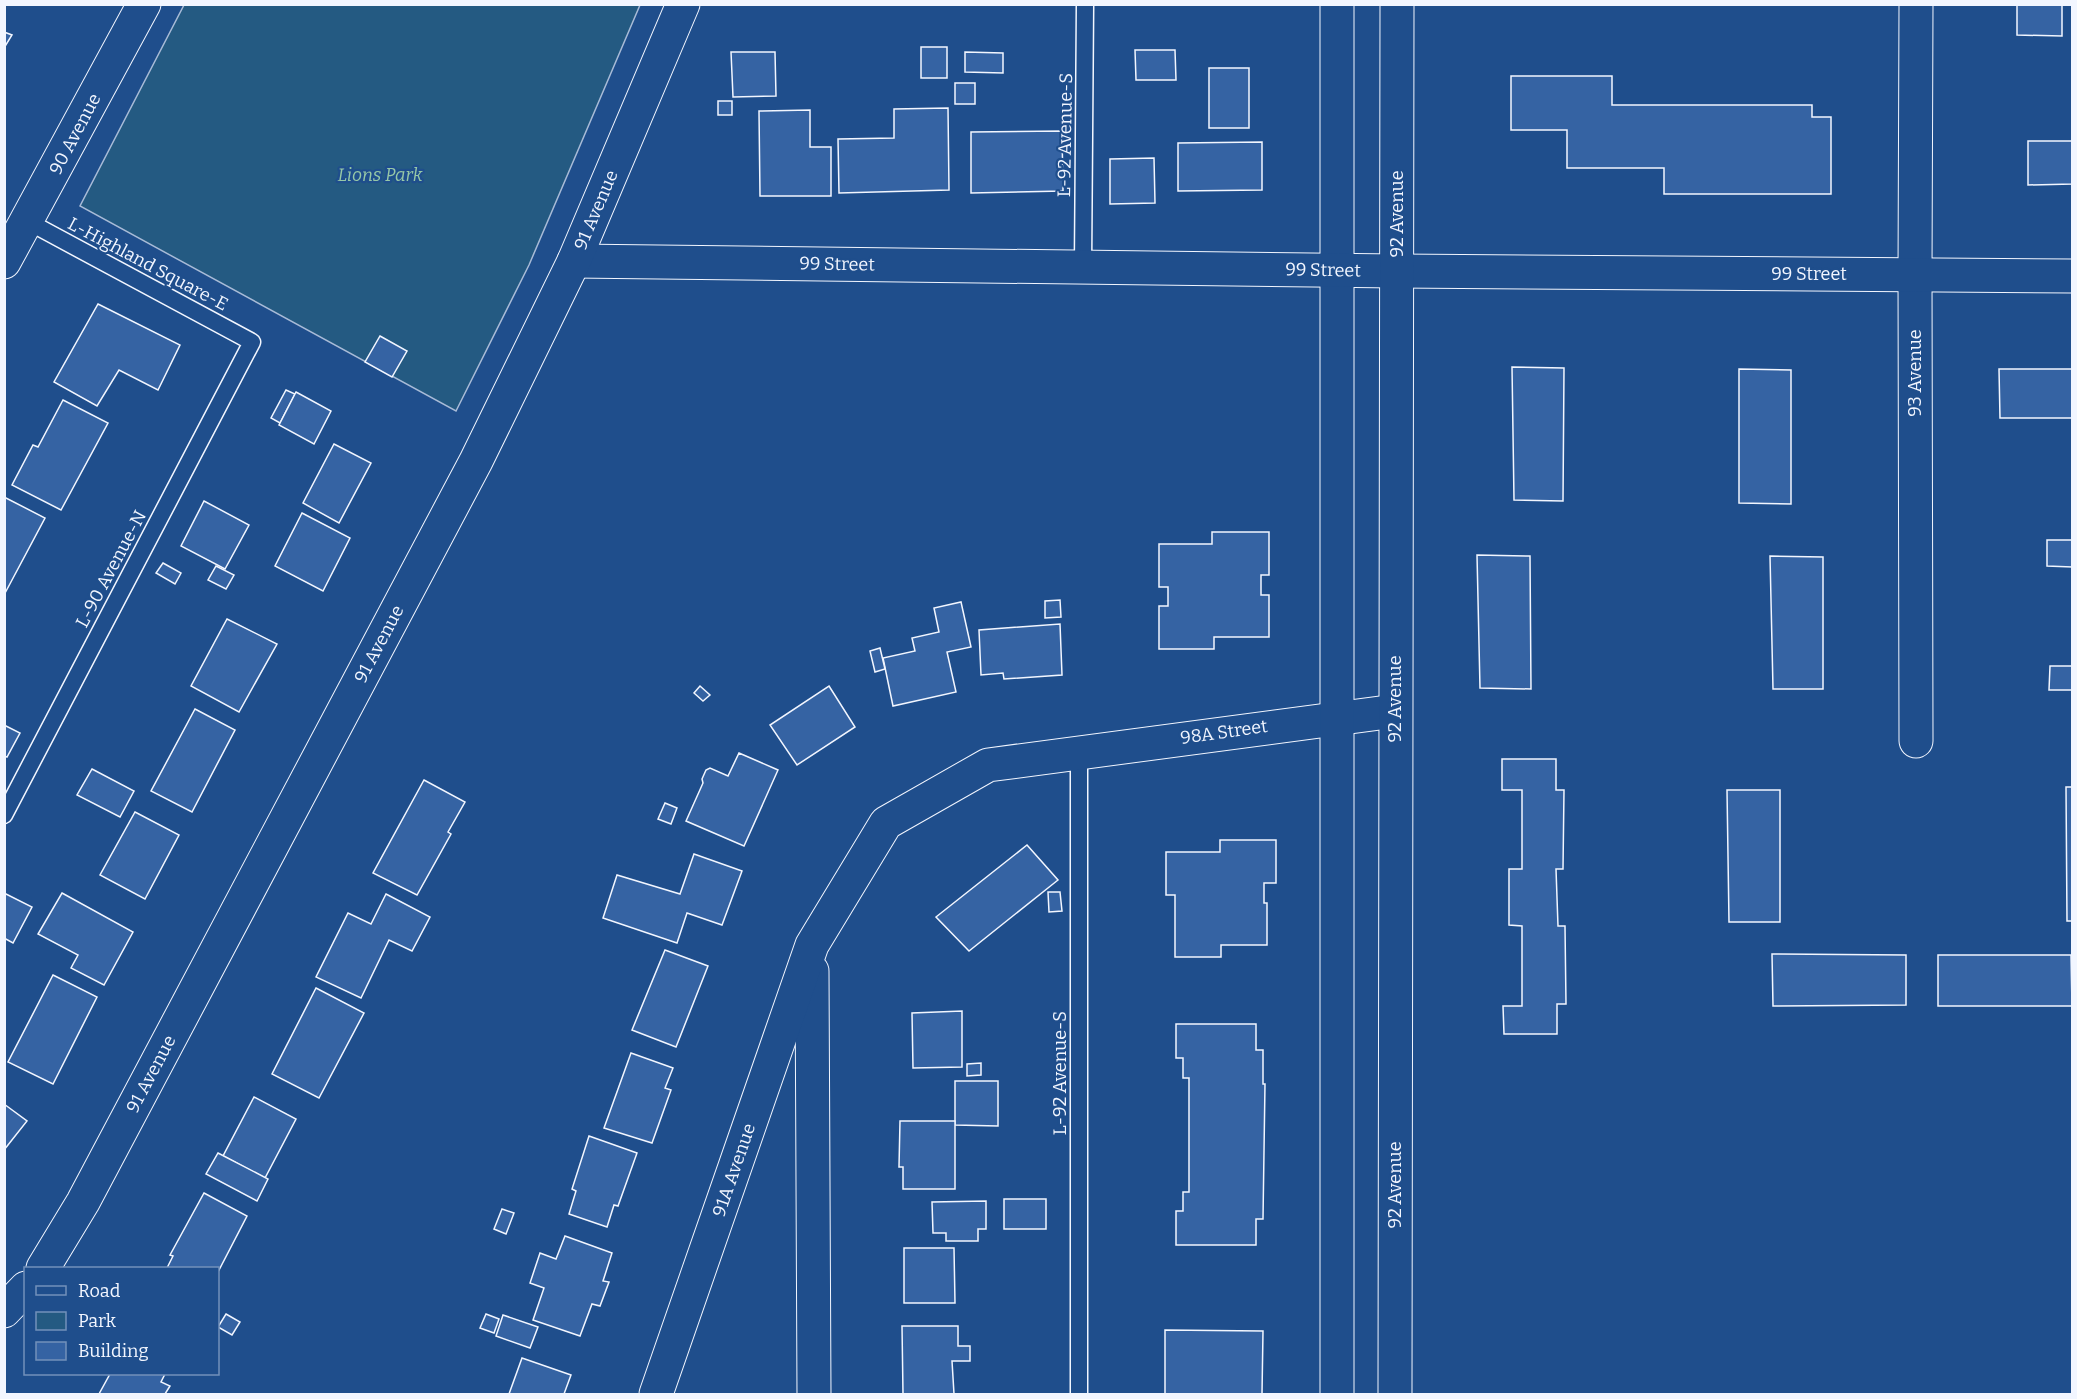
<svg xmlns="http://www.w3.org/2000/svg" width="2077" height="1399" viewBox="0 0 2077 1399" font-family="Bitter,serif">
  <rect width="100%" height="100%" fill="#1f4e8c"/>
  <path fill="#245a82" stroke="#a8bbd7" stroke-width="1.5" d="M 184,5 L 640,5 L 529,265 L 456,411 L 80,206 Z"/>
  <g fill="#3563a3" stroke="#f2f6ff" stroke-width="1.5">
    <path d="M 2017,4 L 2062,4 L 2062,36 L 2017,35 Z"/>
    <path d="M 4,32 L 12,35 L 4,48 Z"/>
    <rect x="921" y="47" width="26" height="31"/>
    <path d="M 1135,50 L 1175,50 L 1176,80 L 1136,80 Z"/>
    <path d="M 731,52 L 775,52 L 776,96 L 733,97 Z"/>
    <path d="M 965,52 L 1003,53 L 1003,73 L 965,72 Z"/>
    <rect x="1209" y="68" width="40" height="60"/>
    <path d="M 1511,76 L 1612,76 L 1612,105 L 1812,105 L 1812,117 L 1831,117 L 1831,194 L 1664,194 L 1664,168 L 1567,168 L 1567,130 L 1511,130 Z"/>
    <rect x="955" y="83" width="20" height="21"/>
    <rect x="718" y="101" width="14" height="14"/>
    <path d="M 948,108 L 949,190 L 839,193 L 838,139 L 894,138 L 894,109 Z"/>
    <path d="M 810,110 L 810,147 L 831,147 L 831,196 L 760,196 L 759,111 Z"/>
    <path d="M 1062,131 L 1063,191 L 971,193 L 971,132 Z"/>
    <path d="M 2028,141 L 2072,141 L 2072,184 L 2028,185 Z"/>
    <path d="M 1262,142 L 1262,190 L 1178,191 L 1178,143 Z"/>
    <path d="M 1154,158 L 1155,203 L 1110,204 L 1110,159 Z"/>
    <path d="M 98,304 L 180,345 L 158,390 L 119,370 L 97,406 L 54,382 Z"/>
    <path d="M 380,336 L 407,351 L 392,377 L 365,362 Z"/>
    <path d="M 1512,367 L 1564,368 L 1563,501 L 1514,500 Z"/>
    <path d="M 1739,369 L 1791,370 L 1791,504 L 1739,503 Z"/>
    <path d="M 1999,369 L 2072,369 L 2072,418 L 2000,418 Z"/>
    <path d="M 286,390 L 295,394 L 280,423 L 271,418 Z"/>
    <path d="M 296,392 L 331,411 L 314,444 L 279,425 Z"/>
    <path d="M 63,400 L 108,423 L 61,510 L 12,485 L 33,445 L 38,447 Z"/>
    <path d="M 334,444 L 371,463 L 339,523 L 303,503 Z"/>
    <path d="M 4,497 L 45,518 L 4,595 Z"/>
    <path d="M 204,501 L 249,525 L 225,569 L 181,546 Z"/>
    <path d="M 302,513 L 350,538 L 323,591 L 275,566 Z"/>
    <path d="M 1212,532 L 1269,532 L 1269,575 L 1261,575 L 1261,595 L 1269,595 L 1269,637 L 1214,637 L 1214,649 L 1159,649 L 1159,606 L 1168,606 L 1168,587 L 1159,587 L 1159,544 L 1212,544 Z"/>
    <path d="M 2047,540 L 2072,540 L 2072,567 L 2047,566 Z"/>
    <path d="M 1477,555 L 1530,556 L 1531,689 L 1480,688 Z"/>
    <path d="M 1770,556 L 1823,557 L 1823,689 L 1773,689 Z"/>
    <path d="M 163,563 L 181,573 L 175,584 L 156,573 Z"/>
    <path d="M 216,566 L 234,575 L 226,589 L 208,580 Z"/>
    <path d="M 1060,600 L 1061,617 L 1045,618 L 1045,601 Z"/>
    <path d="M 961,602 L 971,647 L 947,652 L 956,692 L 893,706 L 883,658 L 915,651 L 912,638 L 939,632 L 934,608 Z"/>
    <path d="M 227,619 L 277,644 L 239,712 L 191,686 Z"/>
    <path d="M 1060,624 L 1062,675 L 1004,679 L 1003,673 L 981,675 L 979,630 Z"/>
    <path d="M 880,648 L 885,669 L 875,672 L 870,651 Z"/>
    <path d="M 2050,666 L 2072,666 L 2072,690 L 2049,690 Z"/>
    <path d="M 700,686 L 710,695 L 703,701 L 694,693 Z"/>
    <path d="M 829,686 L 855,727 L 797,765 L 770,725 Z"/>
    <path d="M 195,709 L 235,730 L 192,812 L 151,791 Z"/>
    <path d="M 4,725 L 20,733 L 7,757 L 4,756 Z"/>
    <path d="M 739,753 L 778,770 L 744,846 L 686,821 L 703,783 L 702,779 L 706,770 L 710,768 L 728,776 Z"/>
    <path d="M 1502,759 L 1556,759 L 1556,790 L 1564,790 L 1563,869 L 1556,869 L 1558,926 L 1565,926 L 1566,1004 L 1557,1004 L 1557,1034 L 1504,1034 L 1503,1006 L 1522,1006 L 1522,926 L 1509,925 L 1509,869 L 1522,869 L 1522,790 L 1502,790 Z"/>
    <path d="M 92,769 L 134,791 L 120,817 L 77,795 Z"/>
    <path d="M 424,780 L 465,802 L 448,832 L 451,834 L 417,895 L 373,873 Z"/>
    <path d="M 2066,787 L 2072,787 L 2072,921 L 2067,921 Z"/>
    <path d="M 1727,790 L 1780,790 L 1780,922 L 1729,922 Z"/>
    <path d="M 665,803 L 677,808 L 671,824 L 658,819 Z"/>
    <path d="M 135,812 L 179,835 L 145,899 L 100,875 Z"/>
    <path d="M 1220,840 L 1276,840 L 1276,883 L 1264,883 L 1264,903 L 1267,903 L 1267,945 L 1221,945 L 1221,957 L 1175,957 L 1175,895 L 1166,895 L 1166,852 L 1220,852 Z"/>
    <path d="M 1027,845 L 1058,880 L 969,951 L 936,917 Z"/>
    <path d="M 694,854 L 742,871 L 722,925 L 687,913 L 677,943 L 603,918 L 617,875 L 680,894 Z"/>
    <path d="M 1048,892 L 1060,892 L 1062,911 L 1049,912 Z"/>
    <path d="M 4,893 L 32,907 L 13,943 L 4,938 Z"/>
    <path d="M 62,893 L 133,932 L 104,985 L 71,968 L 78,955 L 38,934 Z"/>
    <path d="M 386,894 L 430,917 L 412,951 L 389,940 L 361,998 L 316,977 L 348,913 L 371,924 Z"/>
    <path d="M 665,950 L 708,966 L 676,1047 L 632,1030 Z"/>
    <path d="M 1772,954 L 1906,955 L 1906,1005 L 1773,1006 Z"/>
    <path d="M 1938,955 L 2071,955 L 2072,1006 L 1938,1006 Z"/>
    <path d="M 53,975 L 97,997 L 53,1084 L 8,1062 Z"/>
    <path d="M 316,988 L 364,1013 L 319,1098 L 272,1074 Z"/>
    <path d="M 962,1011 L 962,1067 L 913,1068 L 912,1013 Z"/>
    <path d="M 1176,1024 L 1256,1024 L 1256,1050 L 1263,1050 L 1263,1084 L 1265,1084 L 1263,1219 L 1256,1219 L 1256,1245 L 1176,1245 L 1176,1211 L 1183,1211 L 1183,1192 L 1189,1192 L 1189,1078 L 1183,1078 L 1183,1058 L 1176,1058 Z"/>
    <path d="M 631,1053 L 673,1068 L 665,1088 L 671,1090 L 652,1143 L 604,1128 Z"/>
    <path d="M 981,1063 L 981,1075 L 967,1076 L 967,1064 Z"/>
    <path d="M 955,1081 L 998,1081 L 998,1126 L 955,1125 Z"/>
    <path d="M 254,1097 L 296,1119 L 265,1178 L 223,1156 Z"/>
    <path d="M 4,1104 L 27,1121 L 4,1150 Z"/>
    <path d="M 900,1121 L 955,1121 L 955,1189 L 903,1189 L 903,1167 L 899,1167 Z"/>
    <path d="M 589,1136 L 637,1153 L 618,1206 L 614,1205 L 607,1227 L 569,1214 L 576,1191 L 572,1189 Z"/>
    <path d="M 218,1153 L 268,1179 L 257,1201 L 206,1174 Z"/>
    <path d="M 204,1193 L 247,1216 L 218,1272 L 218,1268 L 167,1268 L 173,1256 L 170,1255 Z"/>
    <rect x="1004" y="1199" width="42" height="30"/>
    <path d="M 986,1201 L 986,1229 L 978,1229 L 978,1241 L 946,1241 L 946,1233 L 933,1233 L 932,1202 Z"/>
    <path d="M 502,1209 L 514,1213 L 506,1234 L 494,1229 Z"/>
    <path d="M 565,1236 L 612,1253 L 603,1281 L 609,1282 L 600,1306 L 592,1304 L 580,1336 L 533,1320 L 544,1288 L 530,1283 L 540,1253 L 556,1259 Z"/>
    <path d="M 904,1248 L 954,1248 L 955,1303 L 904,1303 Z"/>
    <path d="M 226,1314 L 240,1322 L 232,1335 L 218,1327 Z"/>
    <path d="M 486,1314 L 499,1319 L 494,1333 L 480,1328 Z"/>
    <path d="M 503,1315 L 538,1327 L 530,1348 L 496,1336 Z"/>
    <path d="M 902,1326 L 958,1326 L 958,1346 L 970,1346 L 970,1361 L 952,1361 L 954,1394 L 903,1394 Z"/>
    <path d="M 1165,1330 L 1263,1331 L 1262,1394 L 1165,1394 Z"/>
    <path d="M 522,1358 L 571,1375 L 564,1394 L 509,1394 Z"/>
    <path d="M 110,1374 L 165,1374 L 161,1382 L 170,1386 L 165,1394 L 99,1394 Z"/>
  </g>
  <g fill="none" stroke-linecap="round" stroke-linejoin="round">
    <g stroke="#f2f6ff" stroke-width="19">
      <g id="lane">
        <path d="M 1083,267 L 1085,4"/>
        <path d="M 1079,752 L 1079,1394"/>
        <path d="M 4,815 L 252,342 L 27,221"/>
      </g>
    </g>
    <g stroke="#f2f6ff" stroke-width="35">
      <g id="street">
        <path d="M 1916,4 L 1915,274 L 1916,741"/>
        <path d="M 4,262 L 144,4"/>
        <path d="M 812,971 L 814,1394"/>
        <path d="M 656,1394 L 812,945 L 886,823 L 988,765 L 1395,711"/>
        <path d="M 1337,1394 L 1337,4"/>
      </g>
    </g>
    <g stroke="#f2f6ff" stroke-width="35">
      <g id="secondary">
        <path d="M 574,261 L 1397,271 L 2072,276"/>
        <path d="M 43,1268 L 83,1202 L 476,461 L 574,261 L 683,4"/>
        <path d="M 4,1311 L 26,1288"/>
        <path d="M 1395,1394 L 1397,4"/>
      </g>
    </g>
    <use href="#lane" stroke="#1f4e8c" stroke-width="16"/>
    <use href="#street" stroke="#1f4e8c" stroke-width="33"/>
    <use href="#secondary" stroke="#1f4e8c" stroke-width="33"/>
  </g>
  <g text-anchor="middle" stroke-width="4.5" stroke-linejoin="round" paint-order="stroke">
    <g font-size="18" fill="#f2f6ff" stroke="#1f4e8c">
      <text transform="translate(75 134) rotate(-62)" y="6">90 Avenue</text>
      <text transform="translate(1065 135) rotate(-89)" y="6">L-92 Avenue-S</text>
      <text transform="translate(596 210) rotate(-67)" y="6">91 Avenue</text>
      <text transform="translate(1397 214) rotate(-90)" y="6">92 Avenue</text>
      <text transform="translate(148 264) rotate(28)" y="6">L-Highland Square-E</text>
      <text transform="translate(837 264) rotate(1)" y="6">99 Street</text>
      <text transform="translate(1323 270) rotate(1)" y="6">99 Street</text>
      <text x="1809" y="280">99 Street</text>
      <text transform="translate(1915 373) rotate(-90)" y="6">93 Avenue</text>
      <text transform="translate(111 569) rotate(-62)" y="6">L-90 Avenue-N</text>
      <text transform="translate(379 644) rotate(-62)" y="6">91 Avenue</text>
      <text transform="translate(1395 699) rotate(-90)" y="6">92 Avenue</text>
      <text transform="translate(1224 732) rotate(-8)" y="6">98A Street</text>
      <text transform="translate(1060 1073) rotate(-90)" y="6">L-92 Avenue-S</text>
      <text transform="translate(151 1074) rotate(-62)" y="6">91 Avenue</text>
      <text transform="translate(734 1170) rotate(-71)" y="6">91A Avenue</text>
      <text transform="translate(1395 1185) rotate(-90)" y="6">92 Avenue</text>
    </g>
    <g font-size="18" font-style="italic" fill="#97c8a6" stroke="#1f4e8c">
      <text x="380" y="181">Lions Park</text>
    </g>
  </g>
  <rect width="2077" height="1399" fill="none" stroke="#f2f6ff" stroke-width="12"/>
  <rect x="24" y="1267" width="195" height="108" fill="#1f4e8c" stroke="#7391ba" stroke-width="1.5"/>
  <rect x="36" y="1286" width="30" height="9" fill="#1f4e8c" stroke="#7391ba" stroke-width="1.5"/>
  <text x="78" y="1297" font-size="18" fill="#f2f6ff">Road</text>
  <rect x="36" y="1312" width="30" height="18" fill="#245a82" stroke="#7391ba" stroke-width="1.5"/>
  <text x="78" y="1327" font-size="18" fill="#f2f6ff">Park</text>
  <rect x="36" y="1342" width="30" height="18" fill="#3563a3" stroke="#7391ba" stroke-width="1.5"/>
  <text x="78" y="1357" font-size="18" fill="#f2f6ff">Building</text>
</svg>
